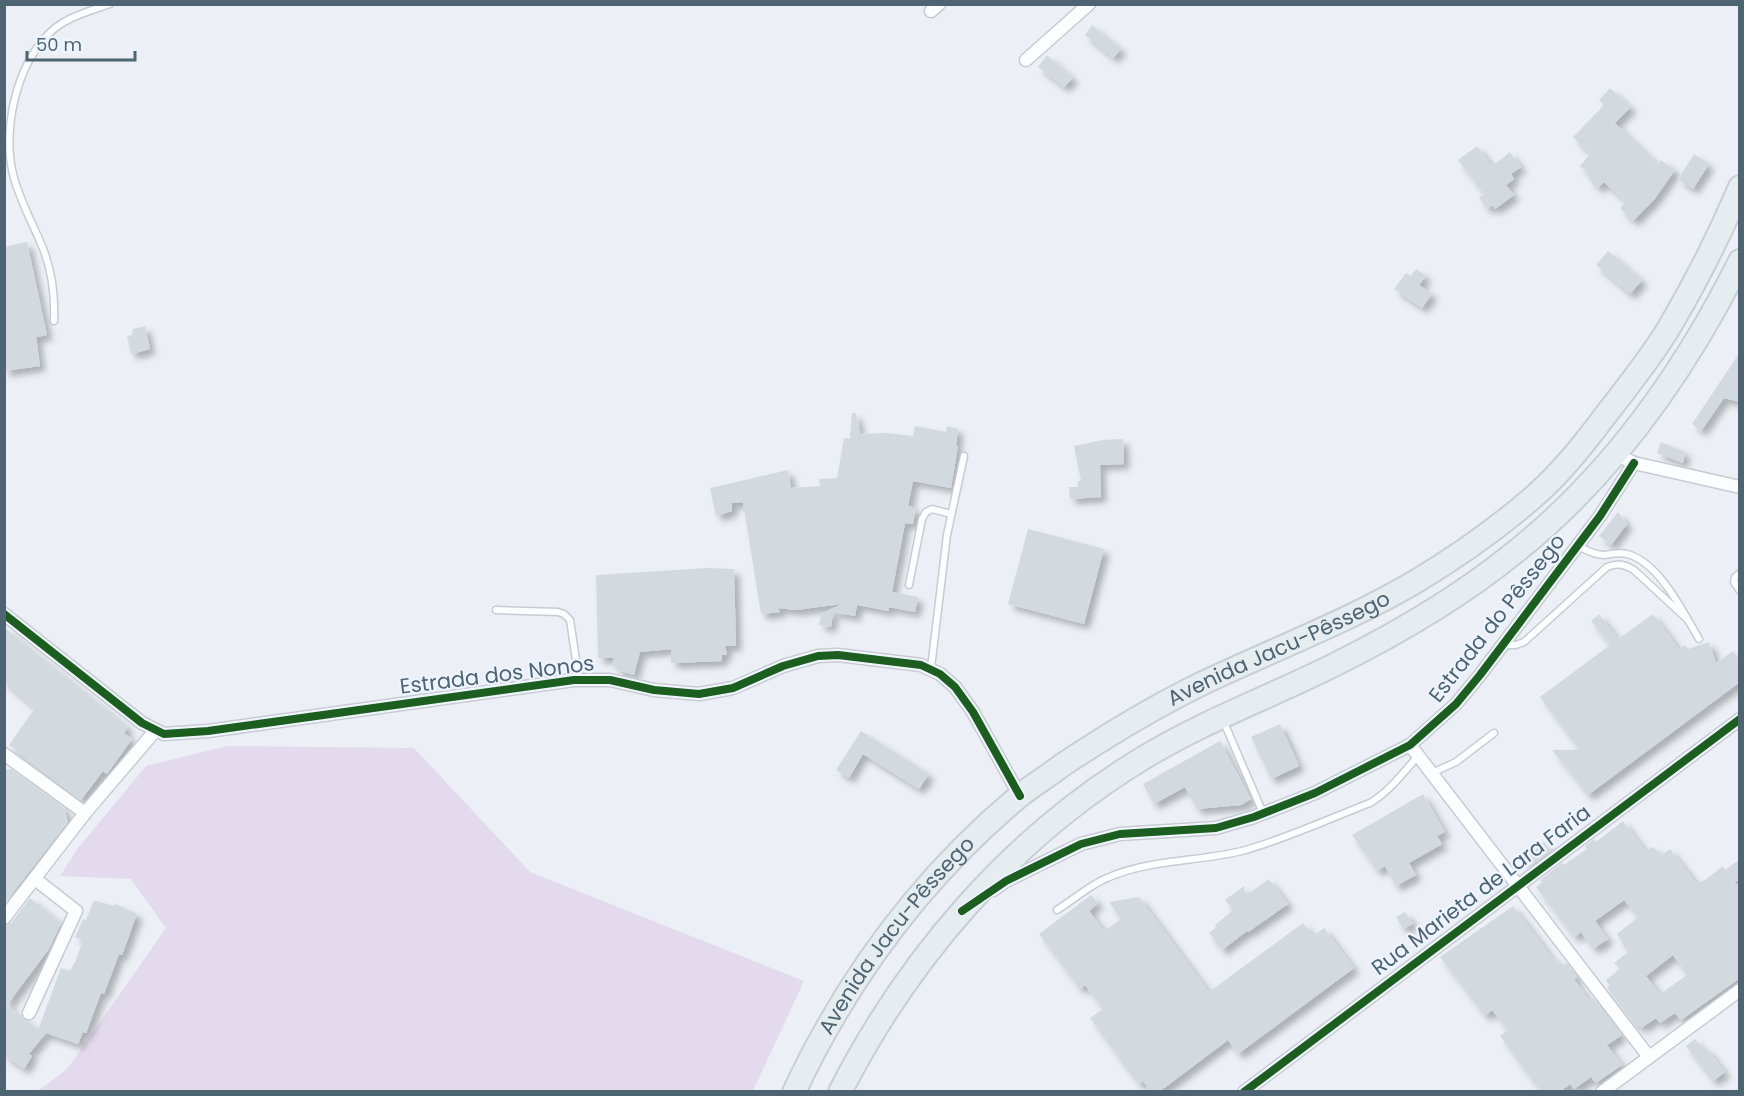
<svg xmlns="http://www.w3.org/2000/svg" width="1744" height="1096" viewBox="0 0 1744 1096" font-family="Poppins,sans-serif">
  <defs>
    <filter id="shadow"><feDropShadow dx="5.5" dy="5.5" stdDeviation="3" flood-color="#0004"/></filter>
  </defs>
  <rect width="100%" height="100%" fill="#ecf0f6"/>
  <path fill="#e3daee" d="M 227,746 L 414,748 L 530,872 L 804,981 L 753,1091 L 38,1091 L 67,1069 L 166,928 L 131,879 L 60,876 L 78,848 L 146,766 Z"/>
  <g fill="#d2dae0" fill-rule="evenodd" filter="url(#shadow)">
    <path d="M 1092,25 L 1121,49 L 1113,58 L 1085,35 Z"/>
    <path d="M 1047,55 L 1073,78 L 1064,87 L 1038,67 Z"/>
    <path d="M 1610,88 L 1631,107 L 1615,123 L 1658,164 L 1661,160 L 1675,170 L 1654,200 L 1633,221 L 1620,208 L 1626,202 L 1604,182 L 1598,188 L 1588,178 L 1591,176 L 1580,166 L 1590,154 L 1573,137 L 1604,105 L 1599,100 Z"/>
    <path d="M 1477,146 L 1492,166 L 1510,152 L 1521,167 L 1511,174 L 1514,179 L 1506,185 L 1514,195 L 1495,209 L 1492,205 L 1487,209 L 1479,198 L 1484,194 L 1458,160 Z"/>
    <path d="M 1694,154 L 1709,164 L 1693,189 L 1678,179 Z"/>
    <path d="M 27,242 L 47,335 L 38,337 L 36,336 L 40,366 L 4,371 L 4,247 Z"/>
    <path d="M 1608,251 L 1642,280 L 1630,294 L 1596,265 Z"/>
    <path d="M 1416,269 L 1426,276 L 1419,285 L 1432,294 L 1422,308 L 1394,289 L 1406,273 L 1411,276 Z"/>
    <path d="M 145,326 L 150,349 L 131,354 L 127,336 L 132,335 L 133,329 Z"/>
    <path d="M 1740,352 L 1740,402 L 1724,398 L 1701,431 L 1692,424 Z"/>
    <path d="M 852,413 L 856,413 L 860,434 L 885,433 L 913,436 L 915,426 L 946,432 L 947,426 L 958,429 L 956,446 L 958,446 L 951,488 L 913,481 L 908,506 L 916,508 L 913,524 L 905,523 L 892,592 L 918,597 L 915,612 L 889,607 L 889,611 L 857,605 L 855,616 L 833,612 L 831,627 L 819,625 L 821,614 L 842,604 L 796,610 L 778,608 L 780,612 L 761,614 L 743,502 L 732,503 L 732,511 L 716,516 L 710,488 L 788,470 L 791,488 L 820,486 L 819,479 L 837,478 L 844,438 L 850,439 Z"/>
    <path d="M 1123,439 L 1124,464 L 1100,465 L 1101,497 L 1070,499 L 1069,487 L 1078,487 L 1078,481 L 1081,481 L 1074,446 L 1103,440 Z"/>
    <path d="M 1661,442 L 1685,452 L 1683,463 L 1657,453 Z"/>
    <path d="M 1618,512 L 1627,524 L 1611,545 L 1599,536 Z"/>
    <path d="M 1028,529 L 1104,549 L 1084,624 L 1008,604 Z"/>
    <path d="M 709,568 L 734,569 L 736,646 L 725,646 L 727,655 L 722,655 L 722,661 L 671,663 L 671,649 L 640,652 L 634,675 L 617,670 L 617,666 L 612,665 L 614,658 L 598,658 L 596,575 Z"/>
    <path d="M 1599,614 L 1618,639 L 1653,614 L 1679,649 L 1685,645 L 1688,649 L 1709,642 L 1716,663 L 1733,651 L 1740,660 L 1740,682 L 1588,795 L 1552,750 L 1580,750 L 1540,697 L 1610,645 L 1591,621 Z"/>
    <path d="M 4,627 L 128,727 L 124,733 L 132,739 L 107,774 L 103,771 L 81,800 L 9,745 L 35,708 L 4,682 Z"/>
    <path d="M 1280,724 L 1299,766 L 1271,779 L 1251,737 Z"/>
    <path d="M 861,731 L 929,774 L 919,789 L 863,754 L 849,778 L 836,770 Z"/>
    <path d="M 1220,741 L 1251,799 L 1241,805 L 1197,809 L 1185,787 L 1154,804 L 1143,784 Z"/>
    <path d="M 11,769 L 64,808 L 68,822 L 4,904 L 4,770 Z"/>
    <path d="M 1423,794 L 1445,832 L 1437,836 L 1442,844 L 1409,863 L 1416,875 L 1396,886 L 1385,866 L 1377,871 L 1352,835 Z"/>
    <path d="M 1623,821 L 1645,850 L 1654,847 L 1661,856 L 1670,849 L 1696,883 L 1705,880 L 1723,866 L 1725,870 L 1740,859 L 1740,879 L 1735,882 L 1740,888 L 1740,978 L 1681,1020 L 1675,1013 L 1660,1023 L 1656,1018 L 1641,1028 L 1638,1024 L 1636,1026 L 1607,988 L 1610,986 L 1606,980 L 1620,969 L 1614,963 L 1628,952 L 1617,934 L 1638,917 L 1624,900 L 1595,921 L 1608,939 L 1593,949 L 1581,932 L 1574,937 L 1536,887 L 1542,882 L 1540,880 L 1562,863 L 1564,865 L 1587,849 L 1585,846 L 1594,839 L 1596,842 ZM 1673,955 L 1687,975 L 1660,994 L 1646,976 Z"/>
    <path d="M 1544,842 L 1551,851 L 1529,867 L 1523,861 Z"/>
    <path d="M 1269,879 L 1288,904 L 1248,932 L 1247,931 L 1222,950 L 1209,933 L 1216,927 L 1215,925 L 1233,910 L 1225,900 L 1244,886 L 1245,896 Z"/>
    <path d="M 1091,895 L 1098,903 L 1089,911 L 1104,931 L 1121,919 L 1109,902 L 1139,897 L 1209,992 L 1303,923 L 1313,936 L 1324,928 L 1354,968 L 1238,1054 L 1228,1040 L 1159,1092 L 1151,1092 L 1143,1081 L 1139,1085 L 1090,1018 L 1103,1009 L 1085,985 L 1080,989 L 1039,934 Z"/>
    <path d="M 30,898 L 61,923 L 49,949 L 7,1005 L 38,1030 L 61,968 L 70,971 L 75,962 L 83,940 L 75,937 L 83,919 L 86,920 L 94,900 L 113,906 L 116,904 L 137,914 L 122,955 L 119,954 L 104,994 L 101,993 L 86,1033 L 83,1032 L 78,1044 L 46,1033 L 29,1054 L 32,1056 L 24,1069 L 4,1055 L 4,926 L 11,923 Z"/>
    <path d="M 1513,906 L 1553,959 L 1554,958 L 1562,968 L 1567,963 L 1577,977 L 1574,979 L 1590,1001 L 1593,998 L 1622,1035 L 1607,1045 L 1622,1065 L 1596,1083 L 1591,1077 L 1574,1089 L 1570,1084 L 1560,1092 L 1541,1092 L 1500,1036 L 1508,1030 L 1492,1010 L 1485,1016 L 1440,957 Z"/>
    <path d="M 1405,912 L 1413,924 L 1403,929 L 1396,917 Z"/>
    <path d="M 1695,1039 L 1704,1050 L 1706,1048 L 1725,1072 L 1713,1081 L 1686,1046 Z"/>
  </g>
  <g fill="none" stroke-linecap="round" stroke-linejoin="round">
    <g stroke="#c6ccd2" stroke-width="9">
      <g id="lane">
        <path d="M 54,321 C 55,295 52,270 42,246 C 32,222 19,199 13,174 C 1,127 19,48 64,22 C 78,14 95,9 110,4"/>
        <path d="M 1578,546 C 1586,550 1594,555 1604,555 C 1612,554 1619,552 1627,554 C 1659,562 1683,612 1699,639"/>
        <path d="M 1740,573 L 1735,577 L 1734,582 L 1740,591"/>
        <path d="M 909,585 L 922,519 L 926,512 L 932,509 L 951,514"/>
        <path d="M 496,610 L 558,612 L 564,614 L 570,620 L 579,680"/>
        <path d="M 1504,645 L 1516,645 L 1524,642 L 1607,567 C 1618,563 1624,564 1634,570 L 1687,619"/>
        <path d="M 931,668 L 947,535 L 964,456"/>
        <path d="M 1223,720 L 1263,813"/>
        <path d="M 1432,773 L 1456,762 L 1494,733"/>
        <path d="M 1057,910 C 1073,900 1090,885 1107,878 C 1150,859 1197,862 1242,851 C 1286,839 1328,819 1370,803 C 1390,791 1403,773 1418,756"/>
      </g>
    </g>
    <g stroke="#c6ccd2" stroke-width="15">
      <g id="street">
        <path d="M 931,11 L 939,4"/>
        <path d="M 1026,60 L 1089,4"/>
        <path d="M 1615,454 L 1634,463 L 1740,487"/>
        <path d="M 4,614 L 142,723 L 164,734 L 208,731 L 574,680 L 610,680 L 654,690 L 699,694 L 733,688 L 783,666 L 818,656 L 838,655 L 921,665 L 940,674 L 955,687 L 973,712 L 1020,796"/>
        <path d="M 1410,745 L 1649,1057"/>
        <path d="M 4,754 L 85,813"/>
        <path d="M 993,890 L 1006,881 L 1081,844 L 1120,834 L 1216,828 L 1254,817 L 1315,793 L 1410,745 L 1456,704 L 1480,675 L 1600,516 L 1634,463"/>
        <path d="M 4,918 L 85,813 L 155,731"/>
        <path d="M 29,1013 L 76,911 L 35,879"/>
        <path d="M 1244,1092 L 1740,719"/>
        <path d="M 1602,1092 L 1740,990"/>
      </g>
    </g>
    <g stroke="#c7cfd5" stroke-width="26">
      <g id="highway">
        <path id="s1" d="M 794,1092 C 847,979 922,878 1017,798 C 1031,786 1047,777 1061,766 C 1106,736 1152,708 1201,684 C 1272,650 1347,622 1415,582 C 1455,558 1495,530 1530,500 C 1561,474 1587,440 1611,408 C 1631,382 1653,355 1670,326 C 1696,282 1720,234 1740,187"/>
        <path d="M 840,1092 C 909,957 1011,839 1140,760 C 1203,721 1273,696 1338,663 C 1400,632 1461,596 1514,553 C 1611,476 1685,371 1740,261"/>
      </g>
    </g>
    <use href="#lane" stroke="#fcfdfe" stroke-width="6"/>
    <use href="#street" stroke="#fcfdfe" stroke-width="12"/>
    <use href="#highway" stroke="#e6edf0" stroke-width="22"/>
    <g stroke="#eef4fd" stroke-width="11">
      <g id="cycleway">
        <path d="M 4,614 L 142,723 L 164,734 L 208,731 L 574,680 L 610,680 L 654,690 L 699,694 L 733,688 L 783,666 L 818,656 L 838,655 L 921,665 L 940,674 L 955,687 L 973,712 L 1020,796"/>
        <path d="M 962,911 L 1006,881 L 1081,844 L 1120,834 L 1216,828 L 1254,817 L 1315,793 L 1410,745 L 1456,704 L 1480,675 L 1600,516 L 1634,463"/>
        <path d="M 1244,1092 L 1740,719"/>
      </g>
    </g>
    <use href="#cycleway" stroke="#1b5e20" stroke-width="8"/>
  </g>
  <g text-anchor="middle" stroke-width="4.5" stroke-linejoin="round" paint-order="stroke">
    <g font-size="21" fill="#4e6472" stroke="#eef4fd">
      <text transform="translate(1497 618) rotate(-52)" y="7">Estrada do Pêssego</text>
      <text dy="7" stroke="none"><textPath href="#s1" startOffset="674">Avenida Jacu-Pêssego</textPath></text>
      <text transform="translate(497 675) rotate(-7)" y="7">Estrada dos Nonos</text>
      <text transform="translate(1481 890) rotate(-37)" y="7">Rua Marieta de Lara Faria</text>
      <text dy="7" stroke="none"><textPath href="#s1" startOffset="188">Avenida Jacu-Pêssego</textPath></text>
    </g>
  </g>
  <rect width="1744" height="1096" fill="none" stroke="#4e6472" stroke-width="12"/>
  <path d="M27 51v9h108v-9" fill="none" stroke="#4e6472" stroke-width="3"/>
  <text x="36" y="51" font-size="18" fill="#4e6472" stroke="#eef4fd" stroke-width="4.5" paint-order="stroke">50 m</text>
</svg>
